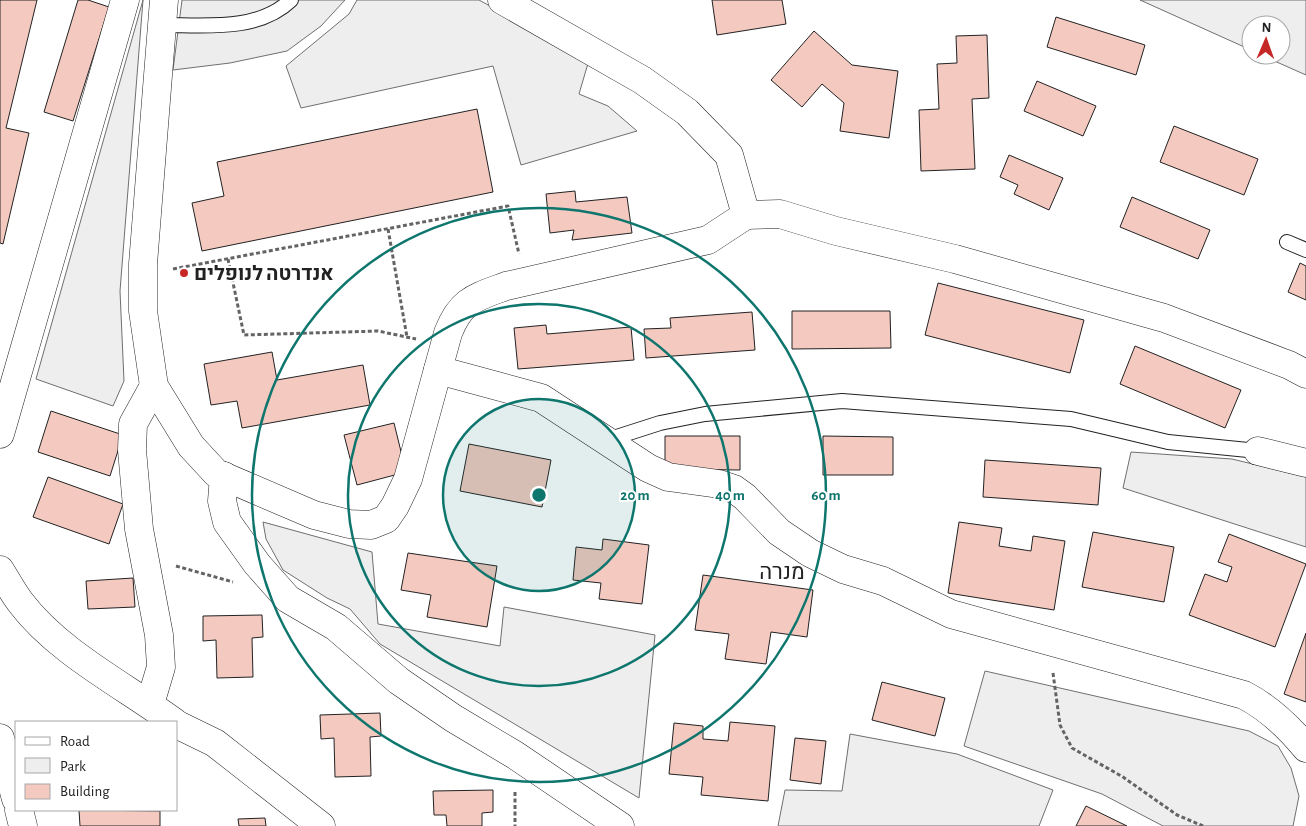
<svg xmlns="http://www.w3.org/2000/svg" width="1306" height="826" viewBox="0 0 1306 826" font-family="'Alegreya Sans',Heebo,sans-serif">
  <rect width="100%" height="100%" fill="#fff"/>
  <g fill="#eee" stroke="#6f6f6f">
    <path d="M 143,0 L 120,291 L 124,381 L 113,406 L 36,379 Z"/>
    <path d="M 357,0 L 479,0 L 589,60 L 579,94 L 608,106 L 637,131 L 521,165 L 493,66 L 301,108 L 286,66 L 349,14 Z"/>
    <path d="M 1140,0 L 1306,0 L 1306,75 L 1261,55 L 1281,55 L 1281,25 L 1251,25 L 1251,50 Z"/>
    <path d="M 1131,452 L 1232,459 L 1306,477 L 1306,547 L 1123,488 Z"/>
    <path d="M 263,522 L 372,552 L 378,624 L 500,646 L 504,607 L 655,635 L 639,798 L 380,644 L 350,609 L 327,598 L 283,570 L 266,539 Z"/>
    <path d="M 985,671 L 1249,731 L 1278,746 L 1291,768 L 1299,796 L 1293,826 L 1163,826 L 1102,794 L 964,746 Z"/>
    <path d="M 850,734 L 957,754 L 1053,790 L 1039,826 L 778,826 L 785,790 L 842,791 Z"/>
  </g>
  <path fill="#ededed" stroke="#6f6f6f" d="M 182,0 L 345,0 L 321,26 L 287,51 L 230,63 L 173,70 Z"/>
  <g fill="#f3c9c0" stroke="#222">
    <path d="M 0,0 L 37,0 L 6,128 L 29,133 L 3,244 L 0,243 Z"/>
    <path d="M 78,0 L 88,0 L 109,7 L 73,121 L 44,112 Z"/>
    <path d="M 712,0 L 782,0 L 786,24 L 717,35 Z"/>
    <path d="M 1056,17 L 1145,45 L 1136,75 L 1047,47 Z"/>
    <path d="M 814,31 L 852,65 L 898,71 L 889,138 L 840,131 L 844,103 L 822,84 L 802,107 L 771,80 Z"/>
    <path d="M 987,35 L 989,98 L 972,99 L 975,169 L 921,171 L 919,110 L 939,109 L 937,64 L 957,63 L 956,36 Z"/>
    <path d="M 1037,81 L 1096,106 L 1083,136 L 1024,111 Z"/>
    <path d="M 477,109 L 493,192 L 202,251 L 192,203 L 224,196 L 217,162 Z"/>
    <path d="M 1174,126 L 1258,159 L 1244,195 L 1160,162 Z"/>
    <path d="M 1009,155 L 1063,178 L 1049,210 L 1014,194 L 1018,185 L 1000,177 Z"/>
    <path d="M 575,191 L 576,202 L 627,197 L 632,233 L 572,240 L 574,230 L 550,233 L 546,194 Z"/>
    <path d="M 1132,197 L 1210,230 L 1198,259 L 1120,227 Z"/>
    <path d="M 1300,263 L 1306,266 L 1306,300 L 1288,292 Z"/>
    <path d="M 938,283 L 1084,320 L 1070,373 L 925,335 Z"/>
    <path d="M 792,311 L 890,311 L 891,348 L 792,349 Z"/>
    <path d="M 752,312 L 755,350 L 646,358 L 644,329 L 671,328 L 670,318 Z"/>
    <path d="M 546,325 L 547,334 L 631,327 L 634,360 L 518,369 L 514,328 Z"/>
    <path d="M 1135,346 L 1241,390 L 1225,428 L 1120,384 Z"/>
    <path d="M 272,352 L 277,380 L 363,365 L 370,405 L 242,428 L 237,401 L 211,405 L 204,364 Z"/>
    <path d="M 51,411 L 123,435 L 110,476 L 38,452 Z"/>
    <path d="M 394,423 L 406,472 L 357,485 L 344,435 Z"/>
    <path d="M 665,436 L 740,436 L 740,470 L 665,469 Z"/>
    <path d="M 823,436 L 893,437 L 893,475 L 823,475 Z"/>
    <path d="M 469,444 L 551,460 L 542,507 L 460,491 Z"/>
    <path d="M 985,460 L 1101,468 L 1098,505 L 983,497 Z"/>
    <path d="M 48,477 L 123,504 L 109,544 L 33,517 Z"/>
    <path d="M 959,522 L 1002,528 L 999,546 L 1031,551 L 1033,536 L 1065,541 L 1054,610 L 948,593 Z"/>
    <path d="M 1093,532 L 1174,547 L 1164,602 L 1082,587 Z"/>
    <path d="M 1229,534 L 1306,564 L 1275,647 L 1189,615 L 1205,574 L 1227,582 L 1232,567 L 1218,562 Z"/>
    <path d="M 603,539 L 649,545 L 642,604 L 599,599 L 601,583 L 573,580 L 576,547 L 602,550 Z"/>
    <path d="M 408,553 L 497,566 L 487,627 L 427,617 L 431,595 L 401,590 Z"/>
    <path d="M 703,575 L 813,590 L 807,637 L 771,632 L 766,664 L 725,659 L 729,634 L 695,630 Z"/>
    <path d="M 133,578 L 135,607 L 88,609 L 86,581 Z"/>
    <path d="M 262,615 L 263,637 L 252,638 L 253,677 L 217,678 L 216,640 L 203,641 L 203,616 Z"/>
    <path d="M 1306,633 L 1306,702 L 1284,694 Z"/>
    <path d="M 882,682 L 945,698 L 935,736 L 872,720 Z"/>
    <path d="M 380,713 L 381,736 L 370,737 L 371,776 L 335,777 L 334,738 L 321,739 L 320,715 Z"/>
    <path d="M 730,722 L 775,726 L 768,801 L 701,795 L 703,777 L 669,774 L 674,723 L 703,726 L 703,739 L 728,741 Z"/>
    <path d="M 795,738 L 826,741 L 821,784 L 790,780 Z"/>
    <path d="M 493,790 L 493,812 L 482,813 L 482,826 L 447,826 L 446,815 L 434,815 L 433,791 Z"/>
    <path d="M 1086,806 L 1127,826 L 1076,826 Z"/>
    <path d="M 79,810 L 160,811 L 160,826 L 80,826 Z"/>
    <path d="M 265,818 L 266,826 L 239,826 L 238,819 Z"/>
  </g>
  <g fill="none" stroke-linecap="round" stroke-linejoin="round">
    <g stroke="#222" stroke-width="16">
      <g id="service">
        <path d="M 162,25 C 204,25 258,32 291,0"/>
        <path d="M 1287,242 L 1306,250"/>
        <path d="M 607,440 L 660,423 L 705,414 L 842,401 L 1071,419 L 1168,442 L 1258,451"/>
      </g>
    </g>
    <g stroke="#222" stroke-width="29">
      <g id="minor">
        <path d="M 164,0 L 143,264 L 143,311 L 154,386 L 191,446 L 216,473 L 314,515 L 349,524 L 371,525 L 386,519 L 395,506 L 408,479 L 448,333 C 461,300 474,298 506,286 L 708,240 L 746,215"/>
        <path d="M 502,0 L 642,80 L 687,112 L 729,155 L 746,215 L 780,214 L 836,231 L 955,259 L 1164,318 L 1289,365 L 1306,374"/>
        <path d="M 438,370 L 541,398 L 648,468 L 668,477 L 719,484 L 734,489 L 745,497 L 779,532 L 810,553 L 843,569 L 883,581 L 951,614 L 1244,695 C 1269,708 1288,726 1306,748"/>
        <path d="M 0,434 L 125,0"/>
        <path d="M 1258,451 L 1306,463"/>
        <path d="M 224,476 L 222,501 L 227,522 L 257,564 L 288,599 L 336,627 L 399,681 L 453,718 L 515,755 L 620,826"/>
        <path d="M 0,570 C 7,581 13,593 21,603 C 58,652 125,686 174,722"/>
        <path d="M 150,704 L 161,667 L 159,635 L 139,529 L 132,450 L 133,424 L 154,386"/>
        <path d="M 176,724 L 215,743 L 321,826"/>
        <path d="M 0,738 L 16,799"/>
        <path d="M 19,810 L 23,826"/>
      </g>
    </g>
    <g stroke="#646464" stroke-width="3" stroke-dasharray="4 2.5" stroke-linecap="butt">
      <path d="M 388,229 L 407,337"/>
      <path d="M 228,259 L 244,335 L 378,331 L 416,339"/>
      <path d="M 173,269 L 508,206 L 519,254"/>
      <path d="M 176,566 L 233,582"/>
      <path d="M 1053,673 L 1060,725 L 1072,748 L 1123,777 L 1177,815 L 1203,826"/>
      <path d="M 515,792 L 515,826"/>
    </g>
    <use href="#service" stroke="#fff" stroke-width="14"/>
    <use href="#minor" stroke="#fff" stroke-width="28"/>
  </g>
  <circle cx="539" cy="495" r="96" fill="#0f766e" fill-opacity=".12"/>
  <g fill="none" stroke="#0f766e" stroke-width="2.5">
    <circle cx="539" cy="495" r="96"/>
    <circle cx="539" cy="495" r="191"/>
    <circle cx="539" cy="495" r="287"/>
  </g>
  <circle fill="#c62828" stroke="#fff" stroke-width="2" cx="184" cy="273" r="5"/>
  <g text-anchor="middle" stroke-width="4" stroke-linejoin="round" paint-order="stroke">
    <g font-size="20" font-weight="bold" fill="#222" stroke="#fff" text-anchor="start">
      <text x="194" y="280">אנדרטה לנופלים</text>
    </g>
    <g font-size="22" fill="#222" stroke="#fff">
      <text x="782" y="579">מנרה</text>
    </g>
  </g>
  <circle cx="539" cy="495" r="8" fill="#0f766e" stroke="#fff" stroke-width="2.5"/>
  <g font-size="15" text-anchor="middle" font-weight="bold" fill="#0f766e" stroke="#fff" stroke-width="4" stroke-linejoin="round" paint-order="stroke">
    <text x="635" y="500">20 m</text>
    <text x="730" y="500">40 m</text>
    <text x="826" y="500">60 m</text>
  </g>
  <rect x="15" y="721" width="162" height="90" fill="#ffffff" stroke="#a7a7a7"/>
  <rect x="25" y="737" width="25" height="8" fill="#ffffff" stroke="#a7a7a7"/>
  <text x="60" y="746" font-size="15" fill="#222222">Road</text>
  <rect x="25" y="758" width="25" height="15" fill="#eeeeee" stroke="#a7a7a7"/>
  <text x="60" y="771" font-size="15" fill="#222222">Park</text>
  <rect x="25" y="784" width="25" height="15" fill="#f3c9c0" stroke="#a7a7a7"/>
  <text x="60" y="796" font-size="15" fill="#222222">Building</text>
  <g transform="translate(1266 40) rotate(2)"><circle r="24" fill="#ffffff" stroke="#a7a7a7"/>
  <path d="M0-4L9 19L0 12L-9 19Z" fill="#c62828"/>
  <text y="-8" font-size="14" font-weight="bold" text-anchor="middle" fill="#222222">N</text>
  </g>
</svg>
